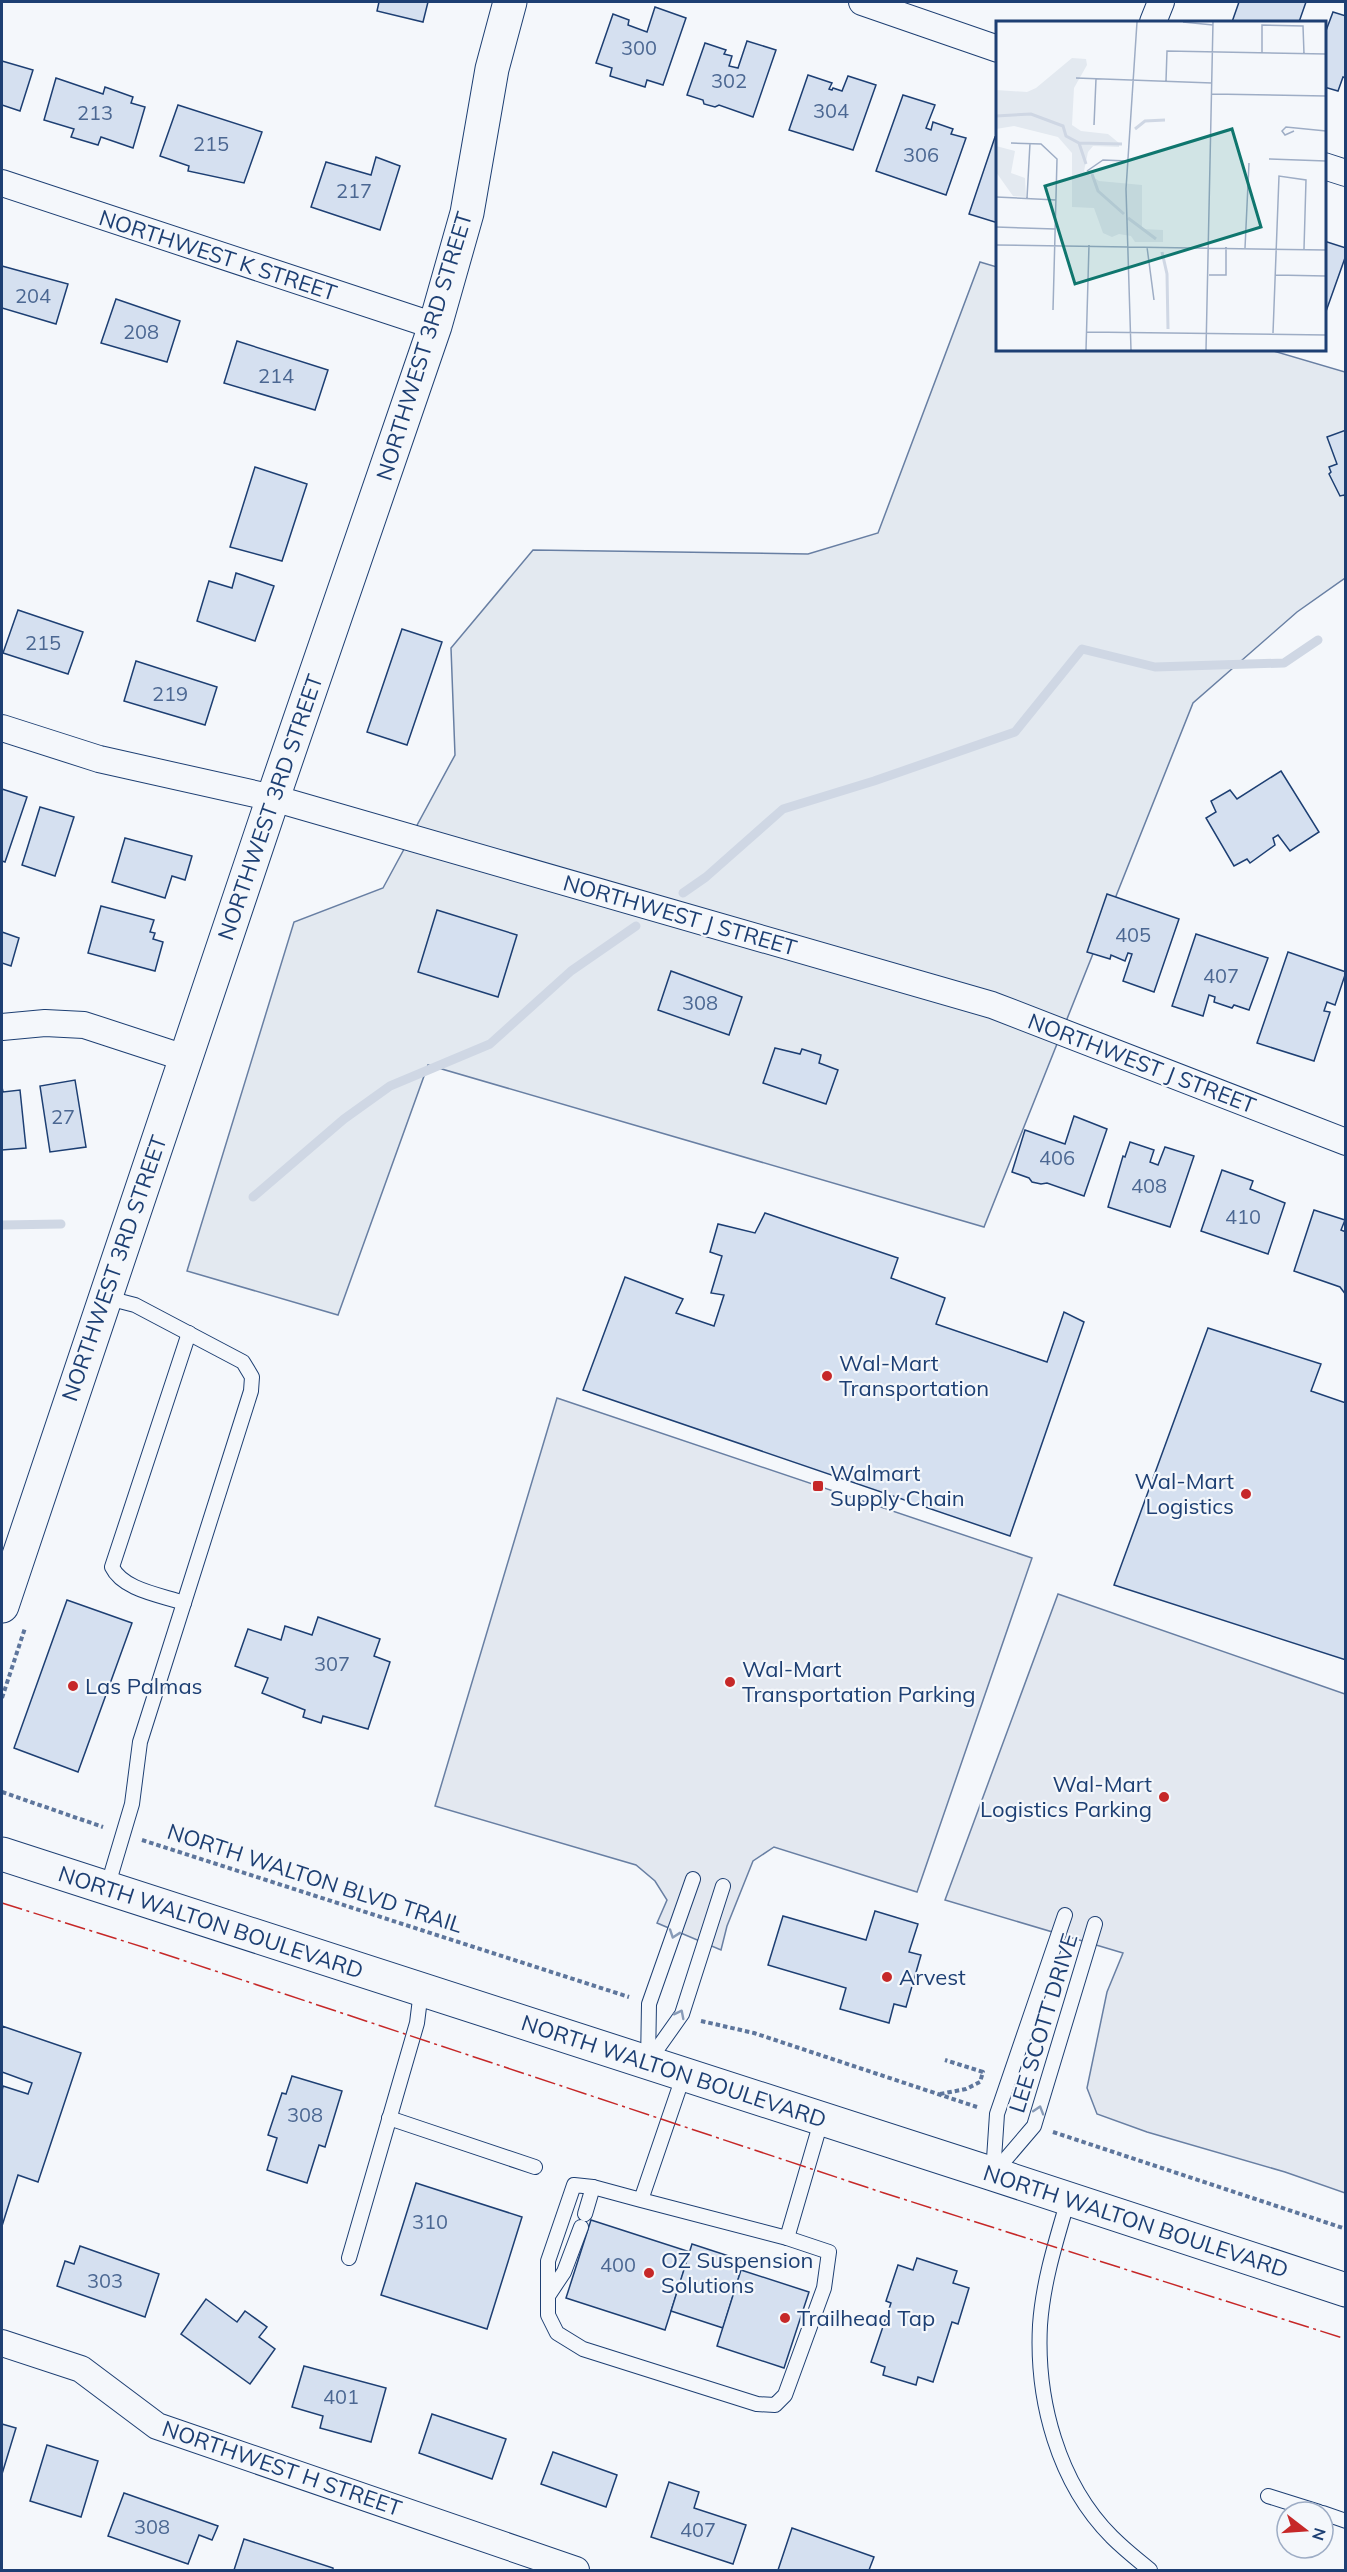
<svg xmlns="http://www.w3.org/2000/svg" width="1347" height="2572" viewBox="0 0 1347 2572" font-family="Mulish,sans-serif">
  <rect width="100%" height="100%" fill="#f4f7fb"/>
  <path fill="#e3e9f0" stroke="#687fa3" stroke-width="1.5" d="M 980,262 L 997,267 L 998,350 L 1270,350 L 1345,372 L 1345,578 L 1297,612 L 1193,703 L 984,1227 L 428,1065 L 338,1315 L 187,1271 L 294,922 L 383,888 L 455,755 L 451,648 L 533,550 L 808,554 L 878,533 Z"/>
  <g fill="#e3e8f0" stroke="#687fa3" stroke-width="1.5">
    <path d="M 557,1398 L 1032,1558 L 917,1892 L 774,1847 L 753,1861 L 727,1926 L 721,1950 L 657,1923 L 667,1900 L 655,1881 L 636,1865 L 435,1806 Z"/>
    <path d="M 1058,1594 L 1345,1694 L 1345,2193 L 1285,2172 L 1147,2132 L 1097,2114 L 1087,2088 L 1107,1992 L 1123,1953 L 945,1900 Z"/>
  </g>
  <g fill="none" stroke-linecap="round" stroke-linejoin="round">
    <g stroke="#cfd7e4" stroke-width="9">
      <path d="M 683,893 L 706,877 L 783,809 L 874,781 L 1015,732 L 1082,649 L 1155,667 L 1284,663 L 1318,640"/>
      <path d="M 253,1197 L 344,1119 L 390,1086 L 490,1044 L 571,971 L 636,926"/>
      <path d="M 2,1225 L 61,1224"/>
    </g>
  </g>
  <g fill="#d5e0f0" stroke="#1d3f73" stroke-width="1.5">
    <path d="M 379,2 L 428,2 L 423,22 L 377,11 Z"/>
    <path d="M 1239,2 L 1306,2 L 1299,22 L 1232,22 Z"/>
    <path d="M 655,7 L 686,18 L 663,85 L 647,80 L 645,87 L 610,76 L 612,68 L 596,63 L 613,14 L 629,20 L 628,25 L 647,32 Z"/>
    <path d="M 1333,12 L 1346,16 L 1346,78 L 1343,77 L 1338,91 L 1324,87 L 1324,36 Z"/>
    <path d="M 747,41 L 776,50 L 753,117 L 719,105 L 715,107 L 704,104 L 703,100 L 687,95 L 705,43 L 726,50 L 724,54 L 732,56 L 729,66 L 738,68 Z"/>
    <path d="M 2,61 L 33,70 L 20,111 L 2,105 Z"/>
    <path d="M 808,75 L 832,83 L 829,89 L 832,90 L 833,88 L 842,91 L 848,76 L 876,85 L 853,150 L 789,130 Z"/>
    <path d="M 56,78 L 103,94 L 105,87 L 133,97 L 131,103 L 145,107 L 133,148 L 101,137 L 98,145 L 71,137 L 74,129 L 44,120 Z"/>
    <path d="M 903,95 L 935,105 L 926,128 L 931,130 L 933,122 L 953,129 L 951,134 L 966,138 L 946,195 L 876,171 Z"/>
    <path d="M 178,105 L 262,132 L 244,183 L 188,171 L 189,166 L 160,156 Z"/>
    <path d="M 995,137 L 998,138 L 998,223 L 969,214 Z"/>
    <path d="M 376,157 L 400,166 L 380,230 L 311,207 L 326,162 L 371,175 Z"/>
    <path d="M 1324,241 L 1346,248 L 1346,255 L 1324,317 Z"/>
    <path d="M 2,266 L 68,284 L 56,324 L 2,308 Z"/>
    <path d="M 116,299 L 180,321 L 167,362 L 101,343 Z"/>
    <path d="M 237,341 L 328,370 L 315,410 L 224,383 Z"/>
    <path d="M 1346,430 L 1346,498 L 1344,495 L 1340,496 L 1329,474 L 1331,472 L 1329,467 L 1337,464 L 1327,437 Z"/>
    <path d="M 255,467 L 307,484 L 282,561 L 230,547 Z"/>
    <path d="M 236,573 L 274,586 L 255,641 L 197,621 L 209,581 L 232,588 Z"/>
    <path d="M 18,610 L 83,632 L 68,674 L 3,653 Z"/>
    <path d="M 402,629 L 442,642 L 407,745 L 367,732 Z"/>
    <path d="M 136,661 L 217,687 L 205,725 L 124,701 Z"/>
    <path d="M 1281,771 L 1319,832 L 1290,851 L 1278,835 L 1273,838 L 1275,845 L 1250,863 L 1247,859 L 1234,866 L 1206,818 L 1216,812 L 1211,801 L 1230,790 L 1237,799 Z"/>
    <path d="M 2,789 L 27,797 L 5,862 L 2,861 Z"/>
    <path d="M 40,807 L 74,817 L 55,876 L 22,865 Z"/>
    <path d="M 125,838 L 192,856 L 185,880 L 172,876 L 165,898 L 112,882 Z"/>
    <path d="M 1107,894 L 1179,919 L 1154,992 L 1123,981 L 1132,954 L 1128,953 L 1125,961 L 1111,955 L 1110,959 L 1087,952 Z"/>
    <path d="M 101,906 L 154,920 L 150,932 L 155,933 L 153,939 L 163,942 L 155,971 L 88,953 Z"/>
    <path d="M 437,910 L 517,935 L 498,997 L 418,972 Z"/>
    <path d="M 2,932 L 19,938 L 11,966 L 2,963 Z"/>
    <path d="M 1196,934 L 1268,958 L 1249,1010 L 1234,1005 L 1232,1008 L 1214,1002 L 1215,997 L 1209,995 L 1203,1016 L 1172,1006 Z"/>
    <path d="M 1288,952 L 1346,972 L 1335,1005 L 1327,1002 L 1324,1011 L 1330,1012 L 1314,1061 L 1257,1043 Z"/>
    <path d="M 671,971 L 742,997 L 729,1035 L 658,1010 Z"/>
    <path d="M 775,1048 L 800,1054 L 802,1049 L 821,1055 L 819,1063 L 838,1070 L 826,1104 L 763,1083 Z"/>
    <path d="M 75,1080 L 86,1147 L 50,1152 L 40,1086 Z"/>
    <path d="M 2,1087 L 3,1092 L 20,1090 L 26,1148 L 2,1150 Z"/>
    <path d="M 1074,1116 L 1107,1129 L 1084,1196 L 1047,1183 L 1041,1184 L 1032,1182 L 1029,1178 L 1012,1172 L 1025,1130 L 1065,1144 Z"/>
    <path d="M 1130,1142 L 1154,1150 L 1150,1162 L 1158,1165 L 1165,1147 L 1194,1156 L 1170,1227 L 1108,1207 L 1123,1156 L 1125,1157 Z"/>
    <path d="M 1222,1170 L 1253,1181 L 1250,1189 L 1285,1203 L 1268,1254 L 1201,1231 Z"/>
    <path d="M 1314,1210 L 1345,1220 L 1341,1230 L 1346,1232 L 1346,1295 L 1340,1287 L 1294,1271 Z"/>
    <path d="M 765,1213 L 898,1258 L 891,1278 L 945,1298 L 936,1324 L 1047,1362 L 1064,1312 L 1084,1322 L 1010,1536 L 583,1390 L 625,1277 L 683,1299 L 676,1313 L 714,1326 L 724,1295 L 711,1293 L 722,1256 L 710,1252 L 718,1224 L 755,1233 Z"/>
    <path d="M 1208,1328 L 1321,1364 L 1311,1391 L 1346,1403 L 1346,1660 L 1114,1585 Z"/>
    <path d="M 67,1600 L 132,1623 L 78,1772 L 14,1748 Z"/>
    <path d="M 318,1617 L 380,1639 L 374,1656 L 390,1662 L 368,1729 L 323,1716 L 321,1723 L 303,1717 L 305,1710 L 262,1693 L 268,1678 L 235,1666 L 248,1629 L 281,1640 L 285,1626 L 312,1635 Z"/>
    <path d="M 875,1911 L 918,1924 L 909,1952 L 921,1955 L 906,2007 L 894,2004 L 889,2023 L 840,2009 L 846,1988 L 768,1965 L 783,1916 L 866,1940 Z"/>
    <path d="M 2,2026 L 81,2053 L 38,2182 L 18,2175 L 2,2226 L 2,2091 L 3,2086 L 28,2094 L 32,2083 L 2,2072 Z"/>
    <path d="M 292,2076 L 342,2091 L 325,2147 L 319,2145 L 307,2183 L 267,2170 L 277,2138 L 268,2135 L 282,2093 L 286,2094 Z"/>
    <path d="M 416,2183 L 522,2217 L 487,2329 L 381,2295 Z"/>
    <path d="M 591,2220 L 690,2252 L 665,2330 L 566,2298 Z"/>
    <path d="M 692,2244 L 744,2261 L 723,2328 L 671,2311 Z"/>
    <path d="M 80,2246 L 159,2274 L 145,2317 L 57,2286 L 65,2261 L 74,2264 Z"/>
    <path d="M 917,2258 L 957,2271 L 953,2283 L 969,2288 L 958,2324 L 952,2322 L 933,2382 L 918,2377 L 916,2385 L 883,2375 L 885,2367 L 871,2362 L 891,2303 L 886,2301 L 898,2265 L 913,2270 Z"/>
    <path d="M 741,2270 L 809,2292 L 784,2368 L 717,2346 Z"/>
    <path d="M 206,2299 L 237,2322 L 245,2311 L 267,2327 L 259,2337 L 275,2349 L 250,2384 L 181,2334 Z"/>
    <path d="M 304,2366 L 386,2388 L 371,2442 L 320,2428 L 323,2416 L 292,2407 Z"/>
    <path d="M 432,2414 L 506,2439 L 492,2479 L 419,2453 Z"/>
    <path d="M 2,2424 L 16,2428 L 2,2474 Z"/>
    <path d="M 47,2445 L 98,2461 L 81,2517 L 30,2501 Z"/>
    <path d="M 553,2452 L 617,2475 L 606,2507 L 541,2484 Z"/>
    <path d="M 669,2482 L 699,2492 L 694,2508 L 746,2525 L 733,2564 L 651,2537 Z"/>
    <path d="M 124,2493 L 218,2526 L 212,2540 L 199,2535 L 188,2564 L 108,2536 Z"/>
    <path d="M 792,2528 L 874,2557 L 869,2570 L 778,2570 Z"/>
    <path d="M 244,2539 L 333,2568 L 333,2570 L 234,2570 Z"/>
  </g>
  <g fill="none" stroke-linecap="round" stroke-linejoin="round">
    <g stroke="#1d3f73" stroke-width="16">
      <g id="lane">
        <path d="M 104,1297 L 135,1305 L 243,1362 L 252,1377 L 251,1391 L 140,1742 L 132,1804 L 107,1888"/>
        <path d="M 184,1603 C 161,1595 123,1590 112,1567 L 189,1333"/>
        <path d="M 648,2062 L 682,2014 L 723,1886"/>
        <path d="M 648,2062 L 649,2004 L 693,1879"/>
        <path d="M 389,2118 L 535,2167"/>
        <path d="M 993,2174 L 1034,2126 L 1095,1924"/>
        <path d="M 993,2174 L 997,2114 L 1065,1915"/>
        <path d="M 641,2200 L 787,2238 L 829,2252 L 824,2288 L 785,2395 L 775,2405 L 757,2404 L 583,2349 L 557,2333 L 548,2315 L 548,2261 L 574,2185 L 593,2187 L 641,2200 L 684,2074"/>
        <path d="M 1068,2200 C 1056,2241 1043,2282 1040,2325 C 1036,2400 1058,2483 1112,2537 C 1124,2549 1138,2560 1150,2570"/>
        <path d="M 585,2214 L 593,2187"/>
        <path d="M 787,2238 L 822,2118"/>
        <path d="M 349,2258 L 417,2023 L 421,1991"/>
        <path d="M 548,2296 L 564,2272 L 581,2227"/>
        <path d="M 1268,2496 L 1319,2512"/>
        <path d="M 1323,2513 L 1346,2521"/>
      </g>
    </g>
    <g stroke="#1d3f73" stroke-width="28">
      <g id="street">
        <path d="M 862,2 L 998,49"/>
        <path d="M 1153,22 L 1161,2"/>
        <path d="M 1324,166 L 1346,173"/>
        <path d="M 2,183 L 435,326"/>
        <path d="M 2,728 L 99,759 L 273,798 L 992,1005 L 1346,1142"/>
        <path d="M 2,1027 L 45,1023 L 84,1025 L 185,1058"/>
        <path d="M 2,2343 L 81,2369 L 157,2426 L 576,2570"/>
      </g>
    </g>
    <g stroke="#1d3f73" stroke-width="35">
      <path id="secondary" d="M 2,1606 L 273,798 L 435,326 L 467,213 L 492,69 L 510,2"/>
    </g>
    <g stroke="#1d3f73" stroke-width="35">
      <path id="primary" d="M 2,1854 L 993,2174 L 1346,2290"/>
    </g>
    <g stroke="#5e769c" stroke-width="4" stroke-dasharray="4.5 3" stroke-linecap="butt">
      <path d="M 2,1698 L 25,1628"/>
      <path d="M 2,1792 L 103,1827"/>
      <path d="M 142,1840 L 629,1997"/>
      <path d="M 701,2021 L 754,2033 L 977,2107"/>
      <path d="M 940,2094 L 966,2089 L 980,2082 L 983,2072 L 945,2060"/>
      <path d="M 1053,2132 L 1346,2229"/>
    </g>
    <use href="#lane" stroke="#f4f7fb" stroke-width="14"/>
    <use href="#street" stroke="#f4f7fb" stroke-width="26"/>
    <use href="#secondary" stroke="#f4f7fb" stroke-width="33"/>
    <use href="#primary" stroke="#f4f7fb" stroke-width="33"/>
    <path stroke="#c62828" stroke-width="1.5" stroke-dasharray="21 4.5 3 4.5" stroke-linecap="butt" d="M 2,1903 L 146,1948 L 884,2193 L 1346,2339"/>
  </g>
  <defs><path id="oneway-chevron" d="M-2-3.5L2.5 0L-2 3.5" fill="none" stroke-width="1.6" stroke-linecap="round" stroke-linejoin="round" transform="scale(1.5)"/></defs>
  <g stroke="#889bb7">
    <use href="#oneway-chevron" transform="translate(674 1934) rotate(109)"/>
    <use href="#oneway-chevron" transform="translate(680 2014) rotate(-63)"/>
    <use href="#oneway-chevron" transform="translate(1039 2110) rotate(-73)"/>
  </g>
  <g fill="#c62828" stroke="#f4f7fb" stroke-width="2">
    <circle cx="827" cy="1376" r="6"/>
    <rect x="812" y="1480" width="12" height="12" rx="3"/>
    <circle cx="1246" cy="1494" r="6"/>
    <circle cx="730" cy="1682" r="6"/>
    <circle cx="73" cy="1686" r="6"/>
    <circle cx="1164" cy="1797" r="6"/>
    <circle cx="887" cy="1977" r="6"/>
    <circle cx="649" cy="2273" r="6"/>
    <circle cx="785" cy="2318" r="6"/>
  </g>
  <g text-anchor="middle" stroke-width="4.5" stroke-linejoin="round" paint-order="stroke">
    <g font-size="20" fill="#4b6792">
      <text x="639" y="55">300</text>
      <text x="729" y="88">302</text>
      <text x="831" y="118">304</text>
      <text x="95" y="120">213</text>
      <text x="211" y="151">215</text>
      <text x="921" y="162">306</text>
      <text x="354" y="198">217</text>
      <text x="33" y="303">204</text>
      <text x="141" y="339">208</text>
      <text x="276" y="383">214</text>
      <text x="43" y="650">215</text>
      <text x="170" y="701">219</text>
      <text x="1133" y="942">405</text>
      <text x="1221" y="983">407</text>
      <text x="700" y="1010">308</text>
      <text x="63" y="1124">27</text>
      <text x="1057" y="1165">406</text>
      <text x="1149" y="1193">408</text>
      <text x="1243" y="1224">410</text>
      <text x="332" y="1671">307</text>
      <text x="305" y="2122">308</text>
      <text x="430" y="2229">310</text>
      <text x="618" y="2272">400</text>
      <text x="105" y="2288">303</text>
      <text x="341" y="2404">401</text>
      <text x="152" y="2534">308</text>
      <text x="698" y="2537">407</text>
    </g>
    <g font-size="22" fill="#1d3f73" stroke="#f4f7fb">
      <text transform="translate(218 255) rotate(18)" y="8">NORTHWEST K STREET</text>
      <text transform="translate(424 346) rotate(-73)" y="8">NORTHWEST 3RD STREET</text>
      <text transform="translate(270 807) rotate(-71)" y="8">NORTHWEST 3RD STREET</text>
      <text transform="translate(680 915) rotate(16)" y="8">NORTHWEST J STREET</text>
      <text transform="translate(1142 1063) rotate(21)" y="8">NORTHWEST J STREET</text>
      <text transform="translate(114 1268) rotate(-71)" y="8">NORTHWEST 3RD STREET</text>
      <text transform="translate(315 1878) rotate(18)" y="8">NORTH WALTON BLVD TRAIL</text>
      <text transform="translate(211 1922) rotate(18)" y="8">NORTH WALTON BOULEVARD</text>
      <text transform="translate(1043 2023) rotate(-73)" y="8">LEE SCOTT DRIVE</text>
      <text transform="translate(674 2071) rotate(18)" y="8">NORTH WALTON BOULEVARD</text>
      <text transform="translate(1136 2221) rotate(18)" y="8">NORTH WALTON BOULEVARD</text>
      <text transform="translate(282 2468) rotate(19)" y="8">NORTHWEST H STREET</text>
    </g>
    <g font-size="22" fill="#1d3f73" stroke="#f4f7fb" text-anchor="start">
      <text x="839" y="1371">Wal-Mart<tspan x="839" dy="25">Transportation</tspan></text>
      <text x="830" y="1481">Walmart<tspan x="830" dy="25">Supply Chain</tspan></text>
      <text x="1234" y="1489" text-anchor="end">Wal-Mart<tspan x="1234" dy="25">Logistics</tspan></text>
      <text x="742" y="1677">Wal-Mart<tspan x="742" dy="25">Transportation Parking</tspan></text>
      <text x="85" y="1694">Las Palmas</text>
      <text x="1152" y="1792" text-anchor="end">Wal-Mart<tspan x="1152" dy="25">Logistics Parking</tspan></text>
      <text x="899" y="1985">Arvest</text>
      <text x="661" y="2268">OZ Suspension<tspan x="661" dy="25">Solutions</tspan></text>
      <text x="797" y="2326">Trailhead Tap</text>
    </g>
  </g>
  <g transform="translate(996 21)">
    <rect width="330" height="330" fill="#f4f7fb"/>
    <path d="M 76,37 L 90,38 L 91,44 L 78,67 L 76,104 L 85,110 L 112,113 L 123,122 L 123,126 L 97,125 L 92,131 L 88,150 L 103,160 L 146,164 L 146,208 L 167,209 L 167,221 L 139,221 L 135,215 L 123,213 L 116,216 L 107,212 L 98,187 L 76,186 L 76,132 L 62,116 L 18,105 L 0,108 L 0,69 L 31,71 L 40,67 ZM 0,125 L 19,130 L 15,152 L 29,157 L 30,176 L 17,175 L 0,151 Z" fill="#e3e9f0"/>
    <path fill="none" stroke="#cfd7e4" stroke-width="3" d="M 0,95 L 35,93 L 67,105 L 70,115 L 83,122 L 126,123M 139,108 L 149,100 L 169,99M 83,122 L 90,143M 96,153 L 102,170 L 128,193M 132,197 L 160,218M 166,231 L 171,253 L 172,308"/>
    <path fill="none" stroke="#9eadc5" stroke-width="1.5" d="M 187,1 L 217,4M 266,32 L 266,4 L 307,5 L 308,33M 80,57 L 216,62M 170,60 L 171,30 L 330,33M 216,73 L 330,75M 98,104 L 100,58M 298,110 L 289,114 L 286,110 L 290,106 L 330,110M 15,122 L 45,123 L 61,138 L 57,289M 273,138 L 330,140M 91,150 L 107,139 L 132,140M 0,176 L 60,179M 31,177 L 34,122M 0,206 L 59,208M 0,224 L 330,229M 151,226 L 158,279M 249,227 L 253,142M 213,254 L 230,254 L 230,226M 279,254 L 330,255M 91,311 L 330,314M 277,312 L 283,155 L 310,159 L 308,228M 90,329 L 93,224M 135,329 L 130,168 L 141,1M 210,329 L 217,1"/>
    <path fill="#0f766e" fill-opacity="0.15" stroke="#0f766e" stroke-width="3" d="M 236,108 L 265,206 L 79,263 L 49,165 Z"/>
    <rect width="330" height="330" fill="none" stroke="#1d3f73" stroke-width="3"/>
  </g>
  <rect width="1347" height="2572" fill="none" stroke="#1d3f73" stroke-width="6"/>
  <g transform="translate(1305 2530) rotate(107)"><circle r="28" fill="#f4f7fb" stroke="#9eadc5" stroke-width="1.5"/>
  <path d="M0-4.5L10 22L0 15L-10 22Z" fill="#c62828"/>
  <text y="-9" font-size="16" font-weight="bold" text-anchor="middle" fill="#1d3f73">N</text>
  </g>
</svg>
